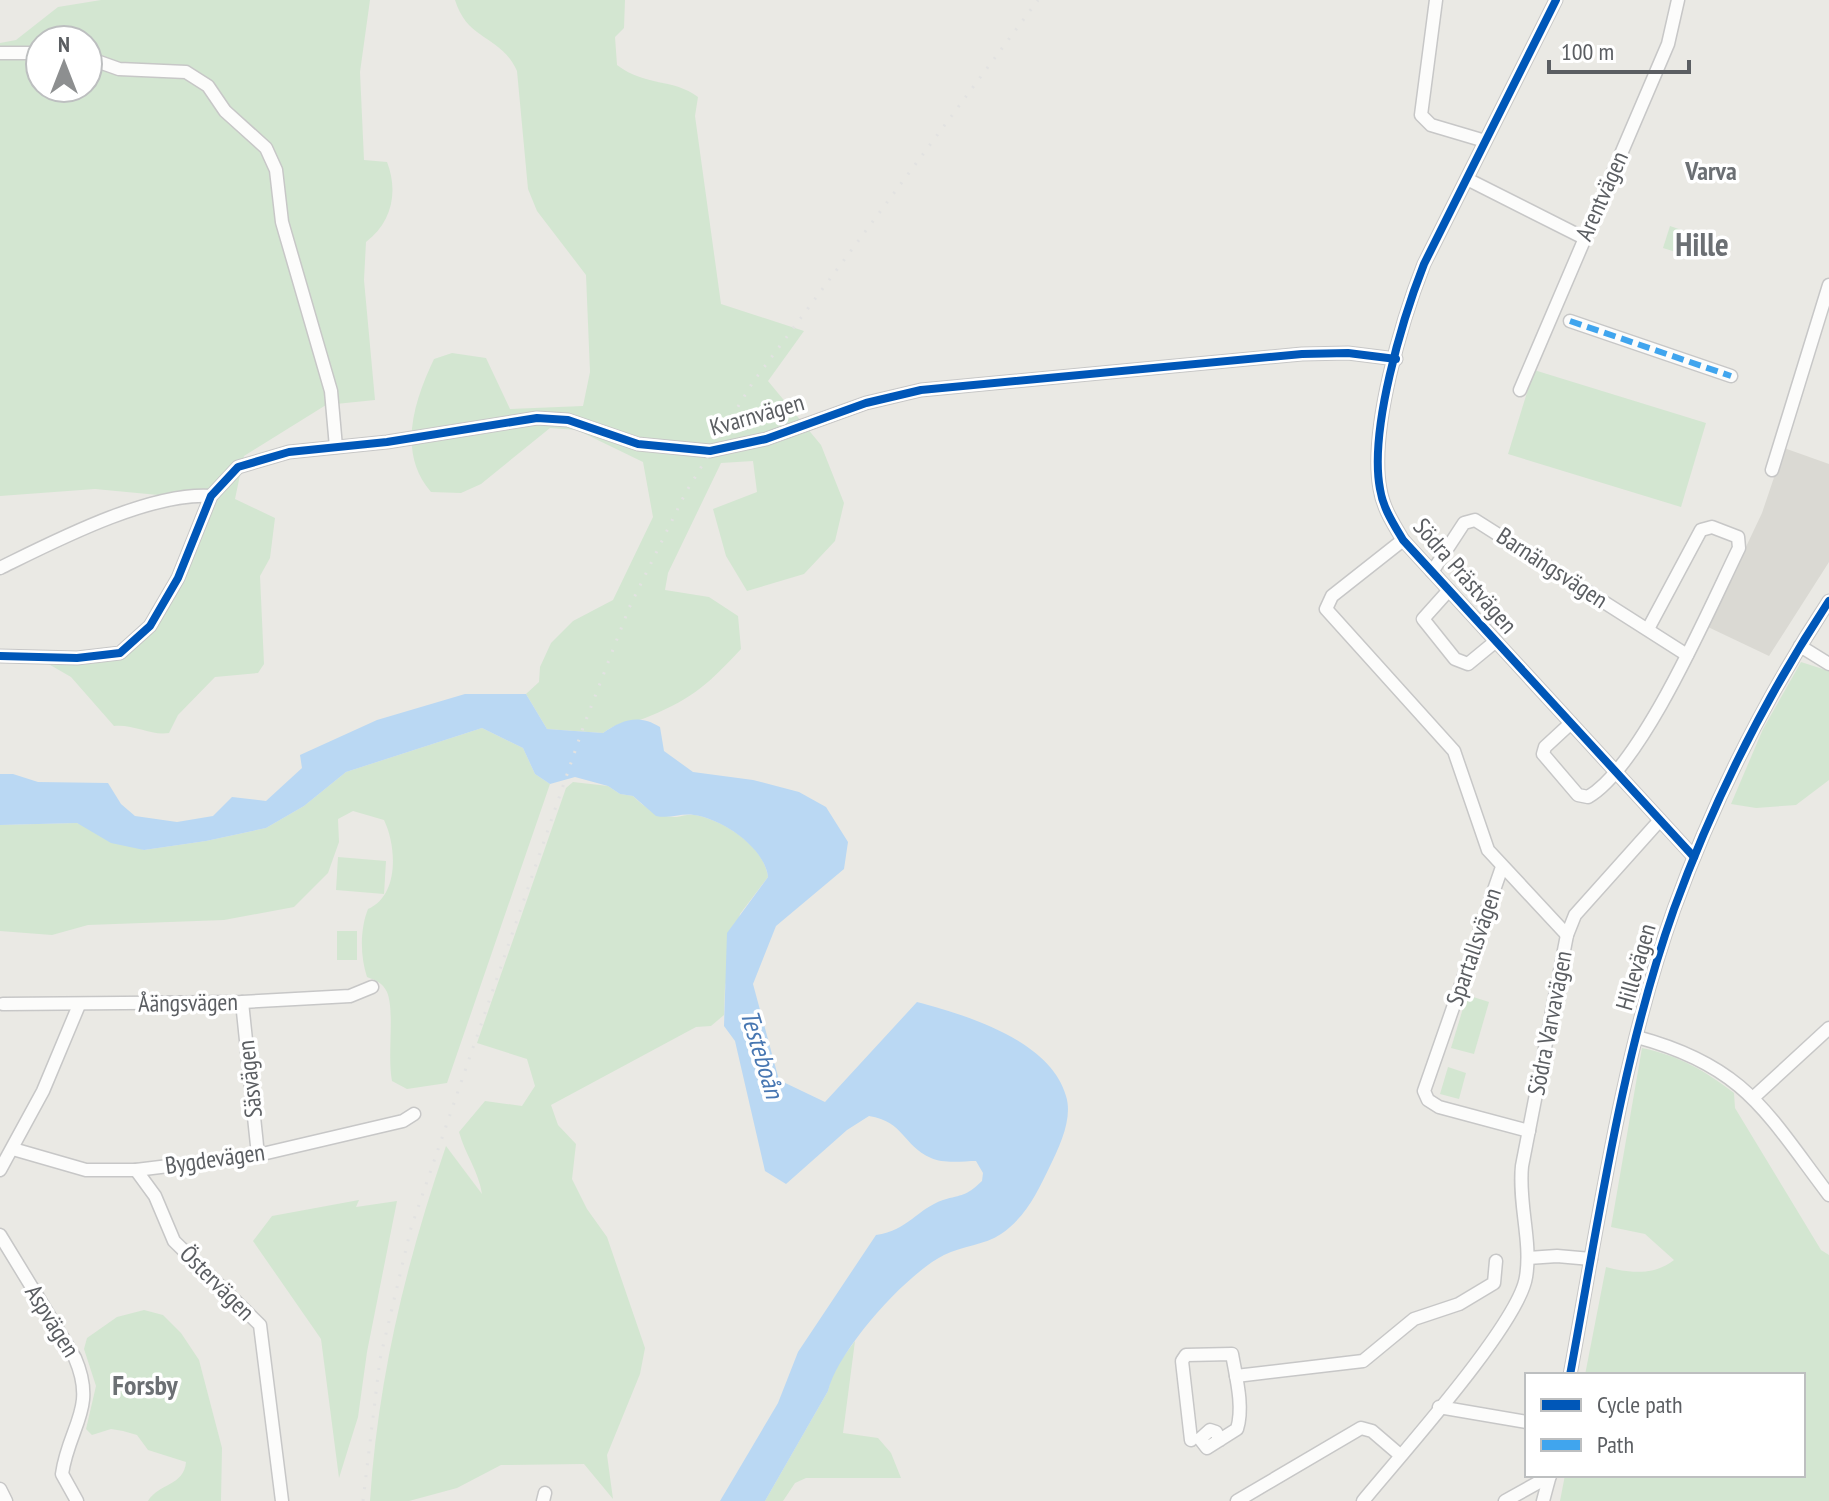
<svg xmlns="http://www.w3.org/2000/svg" width="1829" height="1501" viewBox="0 0 1829 1501" font-family="'PT Sans Narrow',sans-serif">
  <rect width="100%" height="100%" fill="#eae9e4"/>
  <path fill="#dad9d3" d="M 1784,448 L 1829,464 L 1829,562 L 1769,656 L 1708,627 L 1762,513 Z"/>
  <g fill="#d3e6d1" fill-rule="evenodd">
    <path d="M 101,0 L 370,0 L 360,72 L 364,160 L 387,162 C 399,193 391,223 366,242 L 364,280 L 375,400 L 326,405 L 244,456 L 235,499 L 275,518 L 270,558 L 260,576 L 264,664 L 258,673 L 215,677 L 178,715 L 169,733 C 151,736 134,724 114,726 L 71,677 L 45,662 C 72,660 105,663 130,651 C 165,634 195,537 211,500 L 95,489 L 0,496 L 0,43 L 16,40 L 58,7 ZM 40,40 L 88,40 L 88,88 L 40,88 Z"/>
    <path d="M 455,0 L 625,0 L 624,28 L 615,37 L 617,65 C 646,87 673,78 698,97 L 695,116 L 721,304 L 804,331 L 768,381 L 821,445 L 844,503 L 835,541 L 804,574 L 747,591 L 726,556 L 713,509 L 757,492 L 753,461 L 721,463 L 668,573 L 665,590 L 709,597 L 738,616 L 741,649 C 709,683 694,698 650,716 C 630,725 624,718 603,733 L 547,729 L 526,694 L 539,682 L 540,667 L 551,643 L 573,621 L 613,600 L 653,517 L 643,462 L 577,430 L 550,428 L 481,484 L 461,493 L 431,492 C 397,453 414,401 434,359 L 452,353 L 486,358 L 510,409 L 583,406 L 590,372 L 586,275 L 537,211 L 528,189 L 517,71 C 500,34 468,42 455,0 Z"/>
    <path d="M 1670,226 L 1702,237 L 1695,258 L 1663,248 Z"/>
    <path d="M 1534,370 L 1706,423 L 1681,507 L 1508,454 Z"/>
    <path d="M 1801,662 L 1829,671 L 1829,780 L 1796,805 L 1756,808 L 1731,804 L 1763,729 Z"/>
    <path d="M 482,728 L 523,748 L 535,774 L 550,784 L 447,1083 L 407,1089 L 392,1081 C 387,1056 395,1011 387,992 C 383,983 375,980 367,977 C 360,956 360,929 368,909 C 399,896 397,847 384,820 L 353,811 L 338,819 L 339,842 L 328,873 L 294,907 L 224,920 L 88,925 L 52,935 L 0,931 L 0,825 L 77,823 L 144,850 L 206,841 L 266,828 L 304,806 L 346,772 Z"/>
    <path d="M 573,782 L 608,786 L 620,794 L 633,796 C 644,807 659,818 677,817 C 683,816 688,814 695,815 C 725,821 764,846 768,877 L 740,914 L 725,987 L 724,1015 L 711,1026 L 696,1027 L 551,1105 L 558,1125 L 576,1144 L 572,1179 L 587,1209 L 607,1237 L 645,1348 L 640,1374 L 607,1455 L 613,1499 L 584,1464 L 501,1465 L 457,1488 L 409,1501 L 370,1501 C 378,1378 406,1263 446,1146 L 482,1194 C 479,1172 465,1154 459,1132 L 485,1101 L 522,1106 L 535,1086 L 527,1059 L 477,1043 L 566,788 Z"/>
    <path d="M 338,857 L 386,861 L 384,894 L 336,890 Z"/>
    <rect x="337" y="931" width="20" height="29"/>
    <path d="M 1467,995 L 1489,1002 L 1474,1054 L 1451,1048 Z"/>
    <path d="M 1642,1048 C 1680,1056 1704,1070 1734,1093 L 1735,1108 L 1821,1250 L 1829,1255 L 1829,1501 L 1560,1501 L 1565,1475 L 1803,1475 L 1803,1375 L 1585,1375 L 1606,1267 C 1629,1273 1654,1276 1674,1260 L 1645,1234 L 1611,1227 Z"/>
    <path d="M 1448,1067 L 1466,1073 L 1459,1099 L 1440,1094 Z"/>
    <path d="M 359,1200 L 356,1207 L 397,1201 L 367,1352 L 358,1417 L 339,1478 L 321,1339 L 253,1241 L 272,1216 Z"/>
    <path d="M 144,1310 L 163,1315 L 181,1333 L 199,1360 L 222,1448 L 221,1501 L 148,1501 C 159,1483 184,1486 186,1462 L 148,1450 L 137,1435 L 123,1431 L 111,1429 L 92,1435 L 86,1429 L 96,1386 L 84,1349 L 87,1338 L 117,1317 Z"/>
    <path d="M 855,1341 L 843,1433 L 878,1438 L 891,1453 L 901,1478 L 806,1478 L 795,1483 L 783,1501 L 765,1501 L 828,1391 L 833,1371 Z"/>
  </g>
  <path fill="#bad8f3" d="M 465,694 L 526,694 L 547,729 L 603,733 C 623,719 639,714 660,727 L 664,751 L 693,772 L 753,780 L 799,792 L 826,807 L 848,842 L 844,869 L 776,926 L 753,984 L 779,1080 L 825,1102 L 917,1002 C 966,1015 1050,1040 1066,1096 C 1073,1118 1060,1146 1050,1166 C 1038,1191 1026,1217 1001,1234 C 985,1245 962,1246 944,1255 C 906,1274 838,1350 828,1391 L 765,1501 L 720,1501 L 778,1403 L 798,1352 L 876,1235 C 909,1230 917,1209 943,1200 C 963,1194 965,1197 982,1181 L 983,1173 L 976,1161 C 964,1161 943,1164 931,1158 C 902,1145 905,1122 869,1116 L 847,1130 L 786,1184 L 765,1171 L 735,1041 L 724,1026 L 727,933 L 768,877 C 765,848 723,819 694,815 C 681,813 669,819 656,816 L 633,796 L 620,794 L 608,786 L 575,777 L 550,784 L 535,774 L 523,748 L 482,728 L 346,772 L 304,806 L 266,828 L 206,841 L 144,850 L 111,843 L 77,823 L 0,825 L 0,774 L 13,774 L 38,782 L 108,783 L 121,804 L 135,816 L 177,822 L 213,816 L 232,797 L 266,801 L 302,768 L 300,755 L 377,720 Z"/>
  <g fill="none" stroke-linecap="round" stroke-linejoin="round">
    <g stroke="#c7c7c7" stroke-width="15">
      <g id="minor">
        <path d="M 1436,0 L 1421,115 L 1431,125 L 1485,141"/>
        <path d="M 1556,0 L 1424,264 C 1402,320 1369,430 1380,489 C 1383,508 1393,523 1403,540 L 1694,857"/>
        <path d="M 0,53 L 40,53"/>
        <path d="M 88,58 L 119,69 L 186,72 L 208,86 L 225,111 L 266,148 L 276,170 L 282,222 L 331,391 L 336,447"/>
        <path d="M 1467,179 L 1584,238"/>
        <path d="M 1570,321 L 1731,376"/>
        <path d="M 1520,390 L 1668,44 L 1678,0"/>
        <path d="M 1772,470 L 1829,285"/>
        <path d="M 1403,540 L 1332,596 L 1326,609 L 1454,751 L 1488,850 L 1567,935"/>
        <path d="M 0,568 C 55,541 149,492 211,496"/>
        <path d="M 1432,572 L 1464,523 L 1475,520 L 1687,655"/>
        <path d="M 1449,590 L 1423,619 L 1455,659 L 1468,664 L 1496,641"/>
        <path d="M 1800,646 L 1829,664"/>
        <path d="M 0,656 L 77,658 L 120,653 L 150,626 L 178,578 L 211,496 L 238,467 L 289,452 L 387,442 L 537,418 L 568,420 L 638,444 L 710,451 L 766,439 L 866,403 L 921,390 L 1302,354 L 1348,353 L 1396,359"/>
        <path d="M 1571,723 L 1545,747 L 1543,754 L 1578,795 L 1588,797 C 1642,766 1710,607 1739,548 L 1738,537 L 1712,527 L 1701,530 L 1648,629"/>
        <path d="M 1502,867 L 1424,1091 L 1428,1100 L 1439,1107 L 1529,1131"/>
        <path d="M 242,1002 L 258,1155"/>
        <path d="M 3,1004 L 242,1002 L 350,996 L 372,987"/>
        <path d="M 1637,1037 C 1745,1066 1766,1112 1829,1195"/>
        <path d="M 1754,1097 L 1829,1028"/>
        <path d="M 13,1149 L 86,1170 L 136,1170 L 258,1155 L 403,1121 L 414,1114"/>
        <path d="M 0,1170 L 43,1091 L 79,1005"/>
        <path d="M 136,1170 L 155,1196 L 174,1241 L 260,1325 L 282,1501"/>
        <path d="M 0,1235 L 75,1358 C 97,1409 69,1426 62,1474 L 77,1501"/>
        <path d="M 1528,1258 L 1557,1256 L 1591,1259"/>
        <path d="M 1570,1375 C 1599,1219 1621,1058 1674,909 C 1713,802 1767,695 1829,601"/>
        <path d="M 1236,1376 L 1363,1361 L 1414,1319 L 1459,1304 L 1494,1283 L 1496,1261"/>
        <path d="M 1439,1407 L 1527,1422"/>
        <path d="M 1191,1440 L 1182,1361 L 1186,1355 L 1232,1354 C 1236,1377 1244,1407 1237,1429 L 1207,1448 L 1200,1439 L 1210,1430 L 1216,1432 L 1220,1440"/>
        <path d="M 0,1489 L 6,1501"/>
        <path d="M 543,1501 L 545,1493"/>
        <path d="M 1237,1501 L 1361,1428 L 1372,1431 L 1400,1455"/>
        <path d="M 1363,1501 C 1398,1458 1519,1324 1526,1277 C 1532,1241 1518,1203 1522,1166 L 1567,935 L 1575,915 L 1660,820"/>
        <path d="M 1505,1501 L 1550,1476"/>
        <path d="M 1543,1501 L 1550,1475"/>
      </g>
    </g>
    <use href="#minor" stroke="#fcfcfb" stroke-width="12"/>
    <path stroke="#e2e2e1" stroke-width="3" stroke-dasharray="2 10" stroke-linecap="butt" d="M 363,1501 L 380,1359 L 411,1228 L 584,725 L 629,608 L 686,492 L 753,382 L 1038,0"/>
    <path stroke="#40a5ee" stroke-width="6" stroke-dasharray="12 6" stroke-linecap="butt" d="M 1570,321 L 1731,376"/>
    <g stroke="#fff" stroke-width="13">
      <g id="cycleway">
        <path d="M 1556,0 L 1424,264 C 1402,320 1369,430 1380,489 C 1383,508 1393,523 1403,540 L 1694,857"/>
        <path d="M 0,656 L 77,658 L 120,653 L 150,626 L 178,578 L 211,496 L 238,467 L 289,452 L 387,442 L 537,418 L 568,420 L 638,444 L 710,451 L 766,439 L 866,403 L 921,390 L 1302,354 L 1348,353 L 1396,359"/>
        <path d="M 1570,1375 C 1599,1219 1621,1058 1674,909 C 1713,802 1767,695 1829,601"/>
      </g>
    </g>
    <use href="#cycleway" stroke="#0057b8" stroke-width="8"/>
  </g>
  <g text-anchor="middle" stroke-width="7" stroke-linejoin="round" paint-order="stroke">
    <g font-size="24" fill="#5b5e62" stroke="#fff">
      <text transform="translate(1602 196) rotate(-66)" y="8">Arentvägen</text>
      <text transform="translate(757 415) rotate(-16)" y="8">Kvarnvägen</text>
      <text transform="translate(1552 568) rotate(33)" y="8">Barnängsvägen</text>
      <text transform="translate(1465 576) rotate(49)" y="8">Södra Prästvägen</text>
      <text transform="translate(1474 947) rotate(-71)" y="8">Spartallsvägen</text>
      <text transform="translate(1636 967) rotate(-74)" y="8">Hillevägen</text>
      <text transform="translate(188 1003) rotate(-1)" y="8">Åängsvägen</text>
      <text transform="translate(1550 1023) rotate(-79)" y="8">Södra Varvavägen</text>
      <text transform="translate(250 1079) rotate(-96)" y="8">Säsvägen</text>
      <text transform="translate(215 1159) rotate(-8)" y="8">Bygdevägen</text>
      <text transform="translate(217 1283) rotate(45)" y="8">Östervägen</text>
      <text transform="translate(52 1321) rotate(58)" y="8">Aspvägen</text>
    </g>
    <g font-size="26" font-weight="bold" fill="#6c7074" stroke="#fff">
      <text x="1711" y="180">Varva</text>
    </g>
    <g font-size="26" font-style="italic" fill="#4877b2" stroke="#fff">
      <text transform="translate(762 1054) rotate(73)" y="9">Testeboån</text>
    </g>
    <g font-size="28" font-weight="bold" fill="#6c7074" stroke="#fff">
      <text x="145" y="1395">Forsby</text>
    </g>
    <g font-size="32" font-weight="bold" fill="#6c7074" stroke="#fff">
      <text x="1702" y="256">Hille</text>
    </g>
  </g>
  <rect x="1525" y="1373" width="280" height="104" fill="#ffffff" stroke="#bdbfc0" stroke-width="2"/>
  <rect x="1541" y="1399" width="40" height="12" fill="#0057b8" stroke="#bdbfc0" stroke-width="2"/>
  <text x="1597" y="1413" font-size="24" fill="#5b5e62">Cycle path</text>
  <rect x="1541" y="1439" width="40" height="12" fill="#40a5ee" stroke="#bdbfc0" stroke-width="2"/>
  <text x="1597" y="1453" font-size="24" fill="#5b5e62">Path</text>
  <g transform="translate(64 64)"><circle r="38" fill="#ffffff" stroke="#bdbfc0" stroke-width="2"/>
  <path d="M0-6L14 30L0 20L-14 30Z" fill="#8d8f90"/>
  <text y="-12" font-size="22" font-weight="bold" text-anchor="middle" fill="#5b5e62">N</text>
  </g>
  <path d="M1549 60v12h140v-12" fill="none" stroke="#5b5e62" stroke-width="4"/>
  <text x="1561" y="60" font-size="24" fill="#5b5e62" stroke="#ffffff" stroke-width="6" paint-order="stroke">100 m</text>
</svg>
